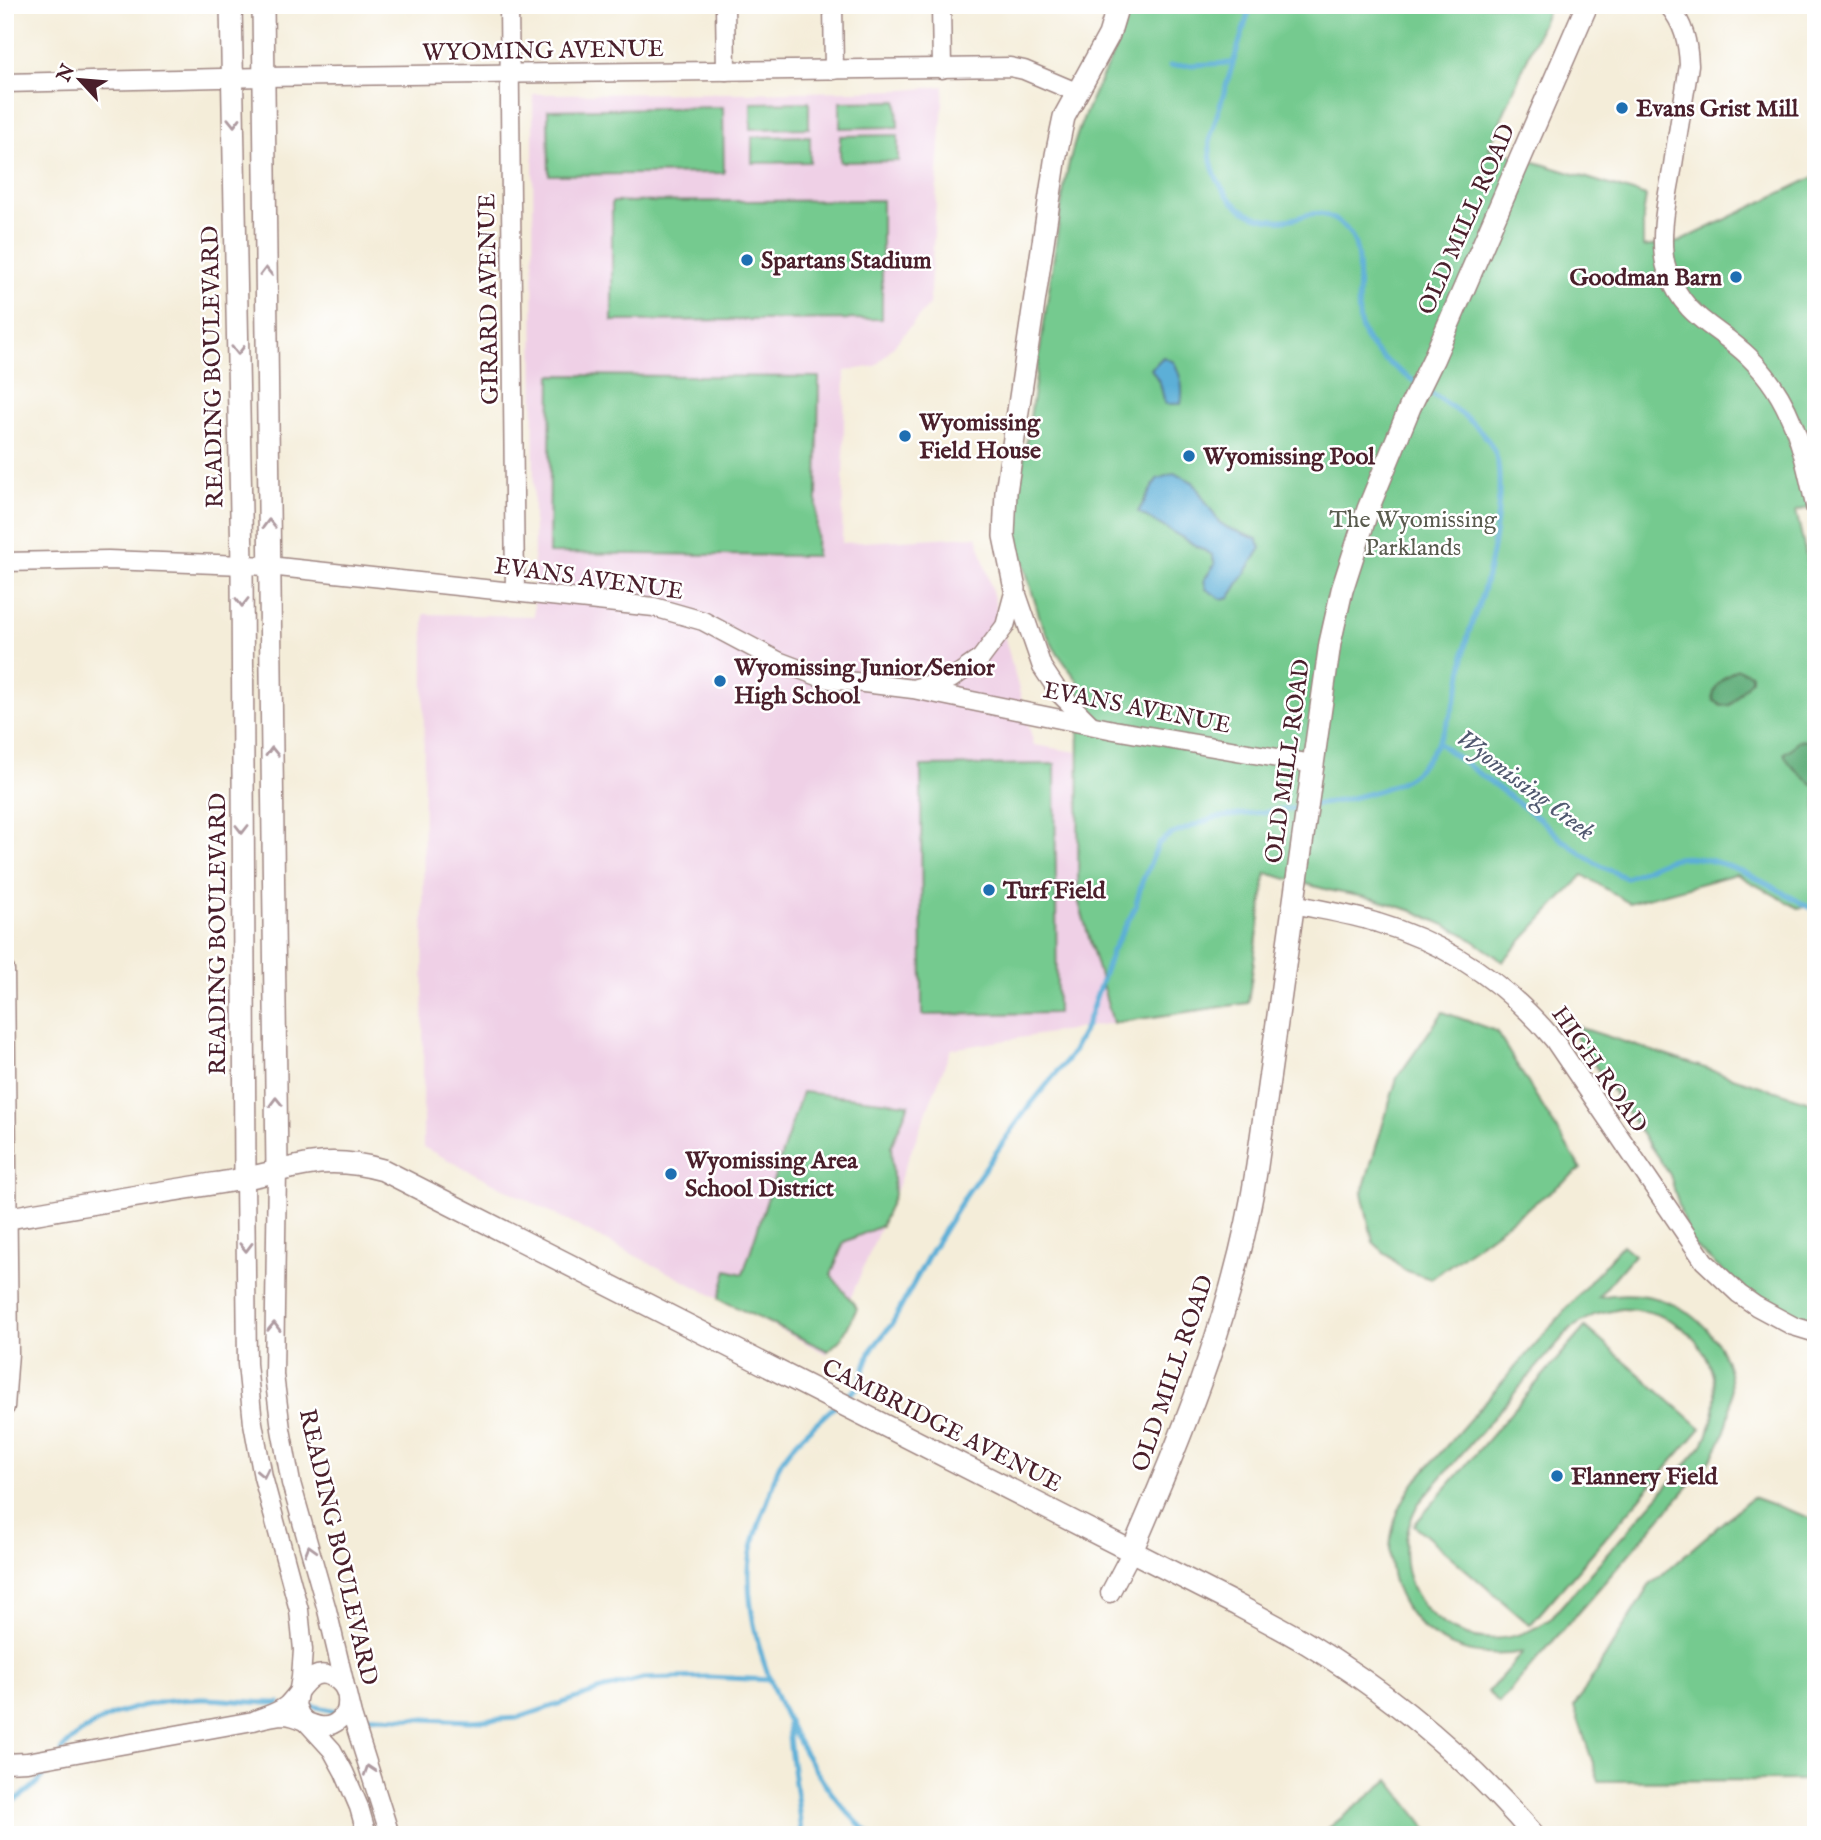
<svg xmlns="http://www.w3.org/2000/svg" width="1821" height="1840" viewBox="0 0 1821 1840" font-family="'IM FELL English',serif">
  <rect width="100%" height="100%" fill="#fff"/>
  <filter id="ink" filterUnits="userSpaceOnUse"><feTurbulence type="fractalNoise" baseFrequency=".0143" numOctaves="2"/><feDisplacementMap in="SourceGraphic" scale="14" xChannelSelector="R" yChannelSelector="G"/><feConvolveMatrix kernelMatrix="1 2 1 2 8 2 1 2 1" color-interpolation-filters="sRGB"/></filter>
  <filter id="wash" filterUnits="userSpaceOnUse"><feTurbulence type="fractalNoise" baseFrequency=".00686" numOctaves="4" result="noise"/><feDisplacementMap in="SourceGraphic" scale="28" xChannelSelector="R" yChannelSelector="G"/><feGaussianBlur stdDeviation="1.57" result="paint"/><feColorMatrix in="noise" values="0 0 0 0 0 0 0 0 0 0 0 0 0 0 0 0 0 1.4 0 .05"/><feComposite in="paint" operator="in"/></filter>
  <g filter="url(#wash)">
    <rect width="100%" height="100%" fill="#f4edd9"/>
    <path fill="#efd0e6" d="M 944,86 L 929,305 L 876,366 L 845,371 L 842,543 L 977,536 L 1034,745 L 1077,752 L 1078,899 L 1113,1023 L 951,1049 L 894,1195 L 827,1354 L 423,1147 L 424,614 L 534,616 L 533,94 L 740,93 L 906,90 Z"/>
    <g fill="#75ca8f" stroke="#60745d" stroke-width="2" fill-rule="evenodd">
      <path d="M 1130,5 L 1550,5 L 1489,148 L 1646,196 L 1643,216 L 1643,247 L 1679,242 L 1816,176 L 1816,506 L 1796,511 L 1816,600 L 1816,905 L 1798,908 L 1736,874 L 1629,903 L 1583,875 L 1503,961 L 1462,933 L 1416,912 L 1375,899 L 1332,891 L 1266,873 L 1248,1003 L 1113,1023 L 1078,899 L 1079,683 L 1054,648 L 1041,622 L 1018,545 L 1016,512 L 1065,181 C 1070,157 1076,134 1086,112 C 1101,76 1121,44 1130,5 Z"/>
      <path d="M 897,101 L 898,127 L 840,128 L 840,102 Z"/>
      <path d="M 809,102 L 809,128 L 751,129 L 751,103 Z"/>
      <path d="M 723,107 L 724,173 L 549,175 L 548,110 Z"/>
      <path d="M 898,135 L 898,161 L 840,162 L 840,136 Z"/>
      <path d="M 810,136 L 810,162 L 752,163 L 752,137 Z"/>
      <path d="M 882,200 L 882,319 L 612,321 L 612,202 Z"/>
      <path d="M 551,375 L 819,377 L 816,556 L 549,553 Z"/>
      <path d="M 1055,764 L 1057,1013 L 922,1015 L 921,766 Z"/>
      <path d="M 1443,1012 L 1496,1031 L 1581,1169 L 1431,1279 L 1404,1270 L 1373,1242 L 1362,1193 L 1397,1078 Z"/>
      <path d="M 1566,1023 L 1816,1104 L 1816,1333 L 1773,1316 L 1689,1241 L 1670,1175 Z"/>
      <path d="M 802,1092 L 909,1104 L 891,1146 L 894,1195 L 881,1226 L 844,1242 L 831,1275 L 857,1308 L 842,1338 L 828,1351 L 719,1299 L 727,1270 L 743,1274 Z"/>
      <path d="M 1622,1245 L 1634,1255 L 1598,1297 C 1704,1276 1770,1379 1706,1466 L 1499,1703 L 1488,1692 L 1523,1652 C 1418,1672 1351,1569 1415,1482 ZM 1621,1309 C 1697,1308 1737,1378 1703,1445 L 1550,1619 C 1467,1678 1370,1594 1418,1504 L 1570,1329 L 1594,1315 Z"/>
      <path d="M 1585,1327 L 1701,1428 L 1530,1625 L 1414,1525 Z"/>
      <path d="M 1752,1497 L 1816,1520 L 1816,1780 L 1599,1781 L 1574,1707 L 1649,1586 Z"/>
      <path d="M 1389,1780 L 1432,1835 L 1320,1835 Z"/>
    </g>
    <g fill="#60ae7a" stroke="#556652" stroke-width="2">
      <path d="M 1738,669 L 1751,674 L 1751,680 L 1730,705 L 1721,706 L 1713,700 C 1712,686 1726,674 1738,669 Z"/>
      <path d="M 1804,740 L 1810,743 L 1816,761 L 1816,787 C 1804,777 1789,767 1784,753 L 1791,749 L 1797,741 Z"/>
    </g>
    <g fill="#5cafd7" stroke="#536781" stroke-width="2">
      <path d="M 1163,357 L 1174,362 C 1181,376 1184,388 1181,404 L 1165,404 L 1160,383 L 1151,369 Z"/>
      <path d="M 1175,473 L 1193,482 L 1219,522 L 1228,528 L 1257,539 L 1261,548 L 1230,597 L 1221,599 L 1206,589 L 1204,580 L 1215,564 L 1212,555 L 1138,512 L 1157,479 Z"/>
    </g>
    <g fill="none" stroke-linecap="round" stroke-linejoin="round">
      <g stroke="#5cafd7" stroke-width="5">
        <path d="M 1251,5 L 1210,138 C 1207,178 1233,218 1275,220 C 1306,223 1309,201 1341,224 C 1371,246 1351,298 1362,330 C 1371,354 1396,368 1415,382"/>
        <path d="M 1170,66 L 1231,63"/>
        <path d="M 1438,743 L 1541,820 L 1561,839 L 1595,863 L 1626,878 C 1641,872 1656,863 1671,859 C 1715,848 1779,891 1816,911"/>
        <path d="M 1313,805 C 1339,802 1395,790 1414,773 C 1438,751 1452,715 1460,684 C 1463,672 1463,659 1465,647 C 1469,628 1478,609 1483,591 C 1492,560 1497,528 1499,496 C 1499,484 1500,471 1497,459 C 1488,426 1452,408 1426,390"/>
        <path d="M 845,1398 L 858,1387 L 871,1350 L 892,1324 L 931,1251 L 965,1196 L 1026,1110 L 1071,1055 L 1086,1026 L 1112,951 L 1135,908 L 1142,882 L 1159,843 L 1170,835 L 1214,818 L 1304,807"/>
        <path d="M 835,1406 C 819,1421 789,1445 780,1464 C 775,1473 773,1484 770,1494 C 761,1519 750,1544 749,1571 C 746,1656 806,1781 871,1835"/>
        <path d="M 299,1703 L 341,1712"/>
        <path d="M 357,1716 L 470,1721 L 517,1718 L 604,1689 L 643,1679 L 707,1677 L 771,1680"/>
        <path d="M 788,1724 C 790,1762 799,1798 801,1835"/>
        <path d="M 61,1751 C 95,1712 154,1699 203,1699 C 229,1699 254,1704 279,1703"/>
        <path d="M 5,1806 C 26,1794 41,1783 53,1762"/>
      </g>
    </g>
  </g>
  <g filter="url(#ink)">
    <g fill="none" stroke-linecap="round" stroke-linejoin="round">
      <g stroke="#9f8682" stroke-width="21">
        <g id="minor">
          <path d="M 509,5 L 515,592"/>
          <path d="M 725,5 L 726,71"/>
          <path d="M 833,5 L 834,70"/>
          <path d="M 941,5 L 942,69"/>
          <path d="M 1668,5 C 1684,24 1688,42 1689,65 C 1684,98 1678,131 1673,165 C 1668,194 1657,241 1667,270 C 1685,320 1715,324 1749,357 C 1794,401 1803,451 1816,510"/>
          <path d="M 5,83 L 264,77 L 1010,67 L 1024,70 L 1076,92"/>
          <path d="M 5,562 L 108,560 L 269,566 L 654,607 L 703,621 L 778,661 L 823,678 L 913,689 L 1114,730 L 1313,764"/>
          <path d="M 1015,589 L 1042,667 L 1060,694 L 1090,724"/>
          <path d="M 916,688 L 951,679 L 981,658 L 1005,626 L 1015,589"/>
          <path d="M 1294,904 C 1321,910 1350,914 1378,923 C 1449,944 1506,983 1554,1040 L 1704,1261 L 1739,1294 L 1756,1306 L 1793,1326 L 1816,1333"/>
          <path d="M 5,970 L 9,1353 L 5,1407"/>
          <path d="M 277,1170 L 274,1375 L 281,1429 L 291,1483 L 327,1610 L 352,1715 L 390,1835"/>
          <path d="M 245,1179 L 247,1364 L 253,1423 L 263,1477 L 299,1610 L 303,1650 L 301,1677 L 296,1705 L 300,1715 L 332,1750 L 344,1772 L 359,1807 L 367,1835"/>
          <path d="M 1110,1593 L 1132,1551"/>
          <path d="M 5,1763 L 27,1762 L 253,1721 C 264,1718 274,1715 285,1715 C 304,1716 322,1737 340,1719 C 344,1716 347,1711 347,1705 C 348,1696 345,1687 338,1681 C 312,1661 302,1691 287,1705 C 278,1713 264,1716 253,1721"/>
        </g>
      </g>
      <g stroke="#9f8682" stroke-width="24">
        <g id="tertiary">
          <path d="M 231,5 L 242,565 L 245,1179"/>
          <path d="M 263,5 L 277,1170"/>
          <path d="M 1015,589 L 1004,536 L 1006,492 L 1056,155 L 1064,117 L 1109,35 L 1118,5"/>
          <path d="M 5,1219 C 80,1205 156,1193 231,1181 C 291,1171 319,1152 383,1170 L 1237,1605 C 1261,1618 1285,1630 1308,1644 C 1392,1695 1469,1760 1534,1835"/>
          <path d="M 1132,1551 C 1186,1427 1237,1301 1257,1166 L 1330,643 L 1342,590 L 1368,509 L 1410,407 L 1433,360 L 1587,5"/>
        </g>
      </g>
      <use href="#minor" stroke="#fff" stroke-width="18"/>
      <use href="#tertiary" stroke="#fff" stroke-width="21"/>
    </g>
    <defs><path id="oneway-chevron" d="M-2-3.5L2.5 0L-2 3.5" fill="none" stroke-width="1.6" stroke-linecap="round" stroke-linejoin="round" transform="scale(1.75)"/></defs>
    <g stroke="#ae9aa0">
      <use href="#oneway-chevron" transform="translate(234 122) rotate(89)"/>
      <use href="#oneway-chevron" transform="translate(266 272) rotate(-91)"/>
      <use href="#oneway-chevron" transform="translate(238 350) rotate(89)"/>
      <use href="#oneway-chevron" transform="translate(269 524) rotate(-91)"/>
      <use href="#oneway-chevron" transform="translate(242 602) rotate(90)"/>
      <use href="#oneway-chevron" transform="translate(272 752) rotate(-91)"/>
      <use href="#oneway-chevron" transform="translate(242 829) rotate(90)"/>
      <use href="#oneway-chevron" transform="translate(276 1102) rotate(-91)"/>
      <use href="#oneway-chevron" transform="translate(246 1247) rotate(89)"/>
      <use href="#oneway-chevron" transform="translate(274 1327) rotate(-89)"/>
      <use href="#oneway-chevron" transform="translate(263 1473) rotate(78)"/>
      <use href="#oneway-chevron" transform="translate(310 1550) rotate(-106)"/>
      <use href="#oneway-chevron" transform="translate(369 1770) rotate(-108)"/>
    </g>
  </g>
  <g fill="#1f6fb2" stroke="#fff" stroke-width="2.5">
    <circle cx="1622" cy="108" r="7"/>
    <circle cx="747" cy="260" r="7"/>
    <circle cx="1736" cy="277" r="7"/>
    <circle cx="905" cy="436" r="7"/>
    <circle cx="1189" cy="456" r="7"/>
    <circle cx="720" cy="681" r="7"/>
    <circle cx="989" cy="890" r="7"/>
    <circle cx="671" cy="1174" r="7"/>
    <circle cx="1557" cy="1476" r="7"/>
  </g>
  <g text-anchor="middle" stroke-width="5" stroke-linejoin="round" paint-order="stroke">
    <g font-size="24" fill="#4a1f2b" stroke="#fff">
      <text transform="translate(543 50) rotate(-1)" y="8">WYOMING AVENUE</text>
      <text transform="translate(1466 219) rotate(-66)" y="8">OLD MILL ROAD</text>
      <text transform="translate(488 299) rotate(-91)" y="8">GIRARD AVENUE</text>
      <text transform="translate(212 367) rotate(-91)" y="8">READING BOULEVARD</text>
      <text transform="translate(589 578) rotate(8)" y="8">EVANS AVENUE</text>
      <text transform="translate(1137 707) rotate(11)" y="8">EVANS AVENUE</text>
      <text transform="translate(1287 761) rotate(-82)" y="8">OLD MILL ROAD</text>
      <text transform="translate(217 934) rotate(-90)" y="8">READING BOULEVARD</text>
      <text transform="translate(1600 1069) rotate(55)" y="8">HIGH ROAD</text>
      <text transform="translate(1172 1373) rotate(-71)" y="8">OLD MILL ROAD</text>
      <text transform="translate(942 1425) rotate(27)" y="8">CAMBRIDGE AVENUE</text>
      <text transform="translate(339 1547) rotate(77)" y="8">READING BOULEVARD</text>
    </g>
    <g font-size="24" font-weight="bold" fill="#4a1f2b" stroke="#fff" text-anchor="start">
      <text x="1636" y="116">Evans Grist Mill</text>
      <text x="761" y="268">Spartans Stadium</text>
      <text x="1722" y="285" text-anchor="end">Goodman Barn</text>
      <text x="919" y="430">Wyomissing<tspan x="919" dy="28">Field House</tspan></text>
      <text x="1203" y="464">Wyomissing Pool</text>
      <text x="734" y="675">Wyomissing Junior/Senior<tspan x="734" dy="28">High School</tspan></text>
      <text x="1003" y="898">Turf Field</text>
      <text x="685" y="1168">Wyomissing Area<tspan x="685" dy="28">School District</tspan></text>
      <text x="1571" y="1484">Flannery Field</text>
    </g>
    <g font-size="24" fill="#595b4e" stroke="#fff">
      <text x="1413" y="527">The Wyomissing<tspan x="1413" dy="28">Parklands</tspan></text>
    </g>
    <g font-size="26" font-style="italic" fill="#515970" stroke="#fff">
      <text transform="translate(1526 784) rotate(37)" y="9">Wyomissing Creek</text>
    </g>
  </g>
  <rect width="1821" height="1840" fill="none" stroke="#fff" stroke-width="28"/>
  <g transform="translate(80 80) rotate(296)" stroke="#ffffff" stroke-width="5" paint-order="stroke">
  <path d="M0-5L12 26L0 18L-12 26Z" fill="#4a1f2b"/>
  <text y="-10" font-size="19" font-weight="bold" text-anchor="middle" fill="#4a1f2b">N</text>
  </g>
</svg>
